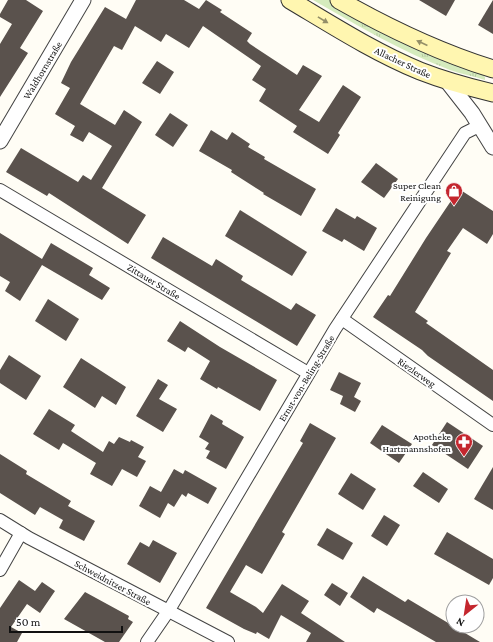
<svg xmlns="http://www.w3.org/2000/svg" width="493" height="642" viewBox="0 0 493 642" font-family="'Crimson Pro',serif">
  <defs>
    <pattern id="grass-tufts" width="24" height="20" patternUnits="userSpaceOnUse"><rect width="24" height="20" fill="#d5ebbd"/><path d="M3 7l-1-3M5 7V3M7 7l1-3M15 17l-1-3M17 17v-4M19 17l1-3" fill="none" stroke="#b6c8a1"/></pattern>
  </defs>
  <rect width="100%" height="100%" fill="#fffdf5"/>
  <path fill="url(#grass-tufts)" d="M 313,0 L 334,0 L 476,69 L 485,77 L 485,80 C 473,76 461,74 450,70 C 402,52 357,25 313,0 Z"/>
  <g fill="#5a524d">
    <path d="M 8,0 L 26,0 L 43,11 L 20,48 L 28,53 L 0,97 L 0,44 L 12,24 L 0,17 L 0,14 Z"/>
    <path d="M 136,0 L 184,0 L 199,9 L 206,0 L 222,10 L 220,12 L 252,33 L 247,41 L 250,44 L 297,75 L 303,65 L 322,76 L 299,110 L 319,122 L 343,85 L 361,97 L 338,133 L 340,135 L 328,154 L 293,132 L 297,126 L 259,101 L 266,89 L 252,80 L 261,66 L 203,26 L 189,48 L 166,34 L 161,42 L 135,26 L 122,50 L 114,46 L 80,104 L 115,125 L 124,110 L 142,122 L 102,188 L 146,215 L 128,244 L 49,193 L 47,196 L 6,172 L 21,148 L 78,182 L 83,175 L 91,180 L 112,146 L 89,132 L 83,142 L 70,135 L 75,126 L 55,114 L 70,88 L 61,83 L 71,62 L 105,7 L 126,19 Z"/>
    <path d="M 419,0 L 455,0 L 446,16 Z"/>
    <path d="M 493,0 L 493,34 L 478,25 Z"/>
    <path d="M 157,61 L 174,72 L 160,94 L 142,83 Z"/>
    <path d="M 170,113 L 188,125 L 173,147 L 155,135 Z"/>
    <path d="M 211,130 L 227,140 L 232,132 L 250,144 L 248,147 L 265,157 L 264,159 L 316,189 L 301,216 L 263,194 L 264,193 L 231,172 L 232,170 L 199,151 Z"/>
    <path d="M 376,163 L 398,179 L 384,198 L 361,182 Z"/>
    <path d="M 459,189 L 493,211 L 493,234 L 487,244 L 463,228 L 447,251 L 451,253 L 415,312 L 428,321 L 426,323 L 493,370 L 493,401 L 428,356 L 422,350 L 373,317 L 388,295 L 390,296 L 426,238 Z"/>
    <path d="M 336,208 L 355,219 L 357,216 L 377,228 L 364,251 L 344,239 L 342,242 L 322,231 Z"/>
    <path d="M 240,210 L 307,252 L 292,276 L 225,236 Z"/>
    <path d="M 0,233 L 42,259 L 51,243 L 93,268 L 89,275 L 110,288 L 102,300 L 42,265 L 20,301 L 5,291 L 10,282 L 0,276 Z"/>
    <path d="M 163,237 L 212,266 L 216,259 L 243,276 L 241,280 L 291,310 L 296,303 L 316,315 L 297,346 L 151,258 Z"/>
    <path d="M 48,299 L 79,319 L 66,341 L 35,321 Z"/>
    <path d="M 180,321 L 220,347 L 277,380 L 260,411 L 218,387 L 217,389 L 200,379 L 210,361 L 188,347 L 185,352 L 167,341 Z"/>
    <path d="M 9,355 L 41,376 L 26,400 L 0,383 L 0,370 Z"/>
    <path d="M 81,358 L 126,387 L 116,405 L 102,396 L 95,408 L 63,387 Z"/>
    <path d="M 339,372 L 361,383 L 354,397 L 361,401 L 355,412 L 340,404 L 343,396 L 330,390 Z"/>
    <path d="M 158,379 L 168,385 L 159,399 L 177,409 L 163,432 L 136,416 Z"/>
    <path d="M 49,409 L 75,425 L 71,431 L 103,452 L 109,441 L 114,444 L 119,437 L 130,442 L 131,440 L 144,447 L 138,457 L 146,461 L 137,477 L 122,469 L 112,486 L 90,474 L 96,463 L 63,443 L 59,450 L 33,434 Z"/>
    <path d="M 211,414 L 223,421 L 222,424 L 244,437 L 226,469 L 206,458 L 210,451 L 205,449 L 209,443 L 199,437 Z"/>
    <path d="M 447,422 L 483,446 L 468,469 L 432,445 Z"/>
    <path d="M 310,423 L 336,438 L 282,532 L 285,534 L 262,574 L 246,565 L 230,592 L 256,607 L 263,613 L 282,584 L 309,601 L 301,613 L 345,642 L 306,642 L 311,633 L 281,615 L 269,639 L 257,632 L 256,634 L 244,629 L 206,608 L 303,443 L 300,441 Z"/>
    <path d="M 382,425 L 412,444 L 399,463 L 370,443 Z"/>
    <path d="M 0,454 L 27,471 L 26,474 L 71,501 L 68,506 L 95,521 L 84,541 L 59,528 L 63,520 L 40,507 L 35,515 L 0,493 Z"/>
    <path d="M 493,467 L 493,510 L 474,499 Z"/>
    <path d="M 174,469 L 183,474 L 185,470 L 217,488 L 208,504 L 188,493 L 186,497 L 182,494 L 174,507 L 168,503 L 160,518 L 139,506 L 150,486 L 161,492 Z"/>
    <path d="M 423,472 L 448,489 L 439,503 L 413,486 Z"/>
    <path d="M 351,473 L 376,489 L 363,510 L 338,494 Z"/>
    <path d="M 384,515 L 400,525 L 387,546 L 371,536 Z"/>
    <path d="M 327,528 L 353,543 L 343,560 L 317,545 Z"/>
    <path d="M 447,532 L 493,559 L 493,578 L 489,585 L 434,554 Z"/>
    <path d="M 153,540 L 177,553 L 160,583 L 127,564 L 140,542 L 149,547 Z"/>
    <path d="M 363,576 L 405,602 L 408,599 L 480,642 L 436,642 L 377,608 L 374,613 L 350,597 Z"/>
    <path d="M 19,580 L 35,591 L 42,582 L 55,591 L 40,613 L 27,604 L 11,627 L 22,633 L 17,642 L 0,642 L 0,608 Z"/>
    <path d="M 332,583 L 348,593 L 340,606 L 324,595 Z"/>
    <path d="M 85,592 L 129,616 L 128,619 L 133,622 L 119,642 L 105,642 L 64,619 Z"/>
  </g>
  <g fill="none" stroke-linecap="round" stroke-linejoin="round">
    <g stroke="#444" stroke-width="14">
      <g id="minor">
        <path d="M 0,190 L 308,373"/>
        <path d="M 342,319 L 493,425"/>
        <path d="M 0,520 L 29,538 L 228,642"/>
        <path d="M 0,570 L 21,533"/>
        <path d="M 147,642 L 169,610 L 335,329 L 465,133 L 479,126"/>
      </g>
    </g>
    <g stroke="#444" stroke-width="17">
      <g id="tertiary">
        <path d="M 447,81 L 472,113 L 493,147"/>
        <path d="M 0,141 L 83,0"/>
      </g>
    </g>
    <g stroke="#333" stroke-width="19">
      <g id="secondary">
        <path d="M 290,0 C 332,25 374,52 420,71 C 443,80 468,87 493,93"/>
        <path d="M 339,0 C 390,29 438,52 493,69"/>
      </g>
    </g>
    <use href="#minor" stroke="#fff" stroke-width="12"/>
    <use href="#tertiary" stroke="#fff" stroke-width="15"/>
    <use href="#secondary" stroke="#fff6b0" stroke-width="17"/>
  </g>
  <defs><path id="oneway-solid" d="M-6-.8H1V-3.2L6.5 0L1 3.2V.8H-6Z"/></defs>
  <g fill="#948f68">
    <use href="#oneway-solid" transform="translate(323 20) rotate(31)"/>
    <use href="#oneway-solid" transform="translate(422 43) rotate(-155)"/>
  </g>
  <defs>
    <g id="shop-pin" transform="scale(0.9)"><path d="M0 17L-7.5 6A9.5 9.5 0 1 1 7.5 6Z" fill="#c4262e" stroke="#fff"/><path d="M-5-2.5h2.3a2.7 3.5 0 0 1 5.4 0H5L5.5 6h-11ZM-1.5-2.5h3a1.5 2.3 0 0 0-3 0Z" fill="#fff"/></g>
    <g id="pharmacy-pin" transform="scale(0.9)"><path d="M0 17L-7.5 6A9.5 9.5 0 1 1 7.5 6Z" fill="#c4262e" stroke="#fff"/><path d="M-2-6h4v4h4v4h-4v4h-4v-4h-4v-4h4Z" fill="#fff"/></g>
  </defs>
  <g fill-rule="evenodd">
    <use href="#shop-pin" x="454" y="191"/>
    <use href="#pharmacy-pin" x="464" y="442"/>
  </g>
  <g text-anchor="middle" stroke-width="4" stroke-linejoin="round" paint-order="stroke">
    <g font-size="10" fill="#111" stroke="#fff">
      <text transform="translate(403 62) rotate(25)" y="4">Allacher Straße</text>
      <text transform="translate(42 70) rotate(-59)" y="4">Waldhornstraße</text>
      <text transform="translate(154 281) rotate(31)" y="4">Zittauer Straße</text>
      <text transform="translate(417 372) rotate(35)" y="4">Riezlerweg</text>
      <text transform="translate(306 378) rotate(-59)" y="4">Ernst-von-Beling-Straße</text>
      <text transform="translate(113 582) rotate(28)" y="4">Schweidnitzer Straße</text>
    </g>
    <g font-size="10" fill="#111" stroke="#fff" text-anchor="end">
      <text x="441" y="189">Super Clean<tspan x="441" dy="12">Reinigung</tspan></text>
      <text x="451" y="440">Apotheke<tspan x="451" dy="12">Hartmannshofen</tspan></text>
    </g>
  </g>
  <g transform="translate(465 614) rotate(210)"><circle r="19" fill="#ffffff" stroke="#a0a0a0"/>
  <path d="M0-3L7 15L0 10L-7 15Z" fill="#c4262e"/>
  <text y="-6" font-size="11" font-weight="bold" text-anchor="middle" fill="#111111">N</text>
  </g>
  <path d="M10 626v6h112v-6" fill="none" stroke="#111111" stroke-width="2"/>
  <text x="16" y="626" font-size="12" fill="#111111" stroke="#ffffff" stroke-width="3" paint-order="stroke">50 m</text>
</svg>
